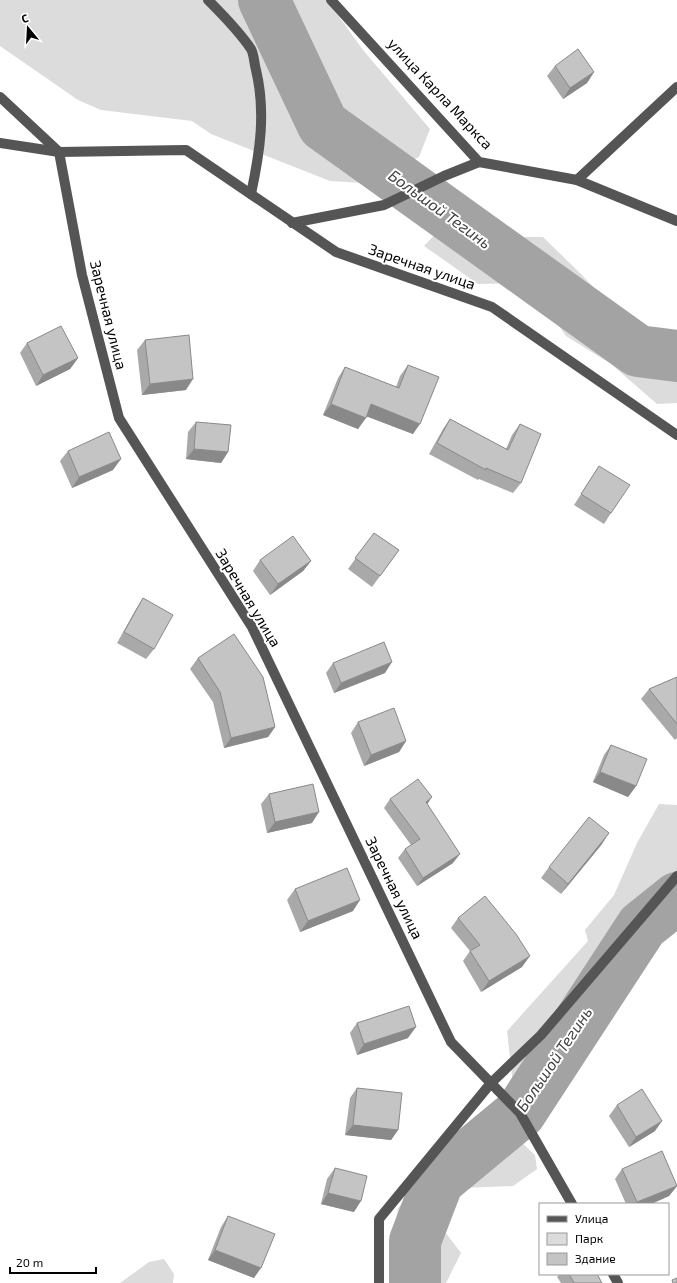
<svg xmlns="http://www.w3.org/2000/svg" width="677" height="1283" viewBox="0 0 677 1283" font-family="'Exo 2',sans-serif">
  <rect width="100%" height="100%" fill="#fff"/>
  <g fill="#dcdcdc">
    <path d="M 0,0 L 327,0 L 363,50 L 430,129 L 419,157 L 364,183 L 330,181 L 211,134 L 192,121 L 101,110 L 78,100 L 0,46 Z"/>
    <path d="M 463,205 L 501,237 L 543,237 L 581,274 L 628,324 L 673,345 L 677,349 L 677,403 L 657,404 L 611,364 L 566,336 L 528,283 L 478,284 L 424,246 Z"/>
    <path d="M 659,804 L 677,805 L 677,880 L 642,926 L 590,989 L 585,1037 L 539,1097 L 513,1085 L 507,1031 L 588,941 L 585,930 L 614,895 L 637,843 Z"/>
    <path d="M 495,1110 L 517,1138 L 535,1155 L 537,1169 L 513,1186 L 463,1188 L 442,1199 L 442,1228 L 461,1253 L 446,1283 L 392,1283 L 391,1246 L 398,1208 L 420,1182 L 453,1156 L 462,1139 L 480,1118 Z"/>
    <path d="M 164,1259 L 174,1274 L 173,1283 L 120,1283 L 149,1262 Z"/>
  </g>
  <g fill="none" stroke-linecap="round" stroke-linejoin="round">
    <g stroke="#a3a3a3" stroke-width="52">
      <path d="M 264,0 L 323,125 L 638,351 L 677,356"/>
      <path d="M 415,1283 L 415,1241 L 438,1181 L 520,1113 L 642,926 L 677,898"/>
    </g>
    <g stroke="#555" stroke-width="10">
      <path d="M 208,0 C 223,15 239,31 251,49 C 254,54 254,63 256,70 C 266,112 260,152 251,194"/>
      <path d="M 331,0 L 479,162 L 577,180 L 677,221"/>
      <path d="M 0,97 L 59,152"/>
      <path d="M 0,143 L 59,152 L 186,150 L 336,252 L 492,307 L 677,435"/>
      <path d="M 59,152 L 82,275 L 119,418 L 252,627 L 451,1042 L 520,1113 L 572,1204"/>
      <path d="M 577,180 L 677,87"/>
      <path d="M 292,223 L 384,205 L 444,176 L 479,162"/>
      <path d="M 613,1274 L 618,1283"/>
      <path d="M 379,1283 L 379,1219 L 491,1083 L 541,1035 L 677,876"/>
    </g>
  </g>
  <g fill="#a9a9a9">
    <path d="M 555,66 L 594,72 L 587,83 L 563,99 L 547,76 Z"/>
    <path d="M 145,340 L 186,390 L 142,395 L 137,350 Z"/>
    <path d="M 27,343 L 78,358 L 70,369 L 36,386 L 20,353 Z"/>
    <path d="M 408,365 L 413,434 L 366,416 L 358,429 L 323,415 L 338,378 L 345,367 L 396,387 L 400,376 Z"/>
    <path d="M 450,419 L 506,449 L 512,435 L 520,424 L 521,483 L 513,493 L 479,479 L 478,480 L 429,454 L 443,429 Z"/>
    <path d="M 196,422 L 228,452 L 221,463 L 186,459 L 188,432 Z"/>
    <path d="M 68,451 L 113,470 L 72,488 L 60,461 Z"/>
    <path d="M 599,466 L 611,513 L 604,524 L 574,505 Z"/>
    <path d="M 374,533 L 399,550 L 372,587 L 348,569 Z"/>
    <path d="M 260,560 L 311,561 L 303,571 L 270,595 L 253,571 Z"/>
    <path d="M 143,598 L 154,649 L 146,659 L 117,643 L 136,609 Z"/>
    <path d="M 198,658 L 275,727 L 268,737 L 224,748 L 213,702 L 190,669 Z"/>
    <path d="M 333,663 L 385,673 L 334,693 L 326,673 Z"/>
    <path d="M 677,677 L 677,738 L 675,740 L 641,699 L 649,689 Z"/>
    <path d="M 358,722 L 406,741 L 399,752 L 364,766 L 351,733 Z"/>
    <path d="M 611,745 L 636,786 L 628,797 L 593,782 L 604,755 Z"/>
    <path d="M 269,794 L 312,823 L 267,833 L 261,804 Z"/>
    <path d="M 390,799 L 427,804 L 453,863 L 417,886 L 398,858 L 405,849 L 411,845 L 384,808 Z"/>
    <path d="M 602,844 L 561,894 L 541,878 L 549,867 Z"/>
    <path d="M 295,889 L 353,911 L 300,932 L 287,900 Z"/>
    <path d="M 458,918 L 522,967 L 481,992 L 463,961 L 470,951 L 451,928 Z"/>
    <path d="M 357,1023 L 408,1038 L 357,1055 L 350,1033 Z"/>
    <path d="M 357,1088 L 398,1130 L 391,1140 L 345,1135 L 350,1098 Z"/>
    <path d="M 617,1105 L 655,1131 L 629,1147 L 609,1116 Z"/>
    <path d="M 335,1168 L 354,1212 L 321,1204 L 327,1179 Z"/>
    <path d="M 622,1169 L 677,1186 L 669,1196 L 651,1204 L 626,1204 L 615,1179 Z"/>
    <path d="M 228,1216 L 254,1278 L 208,1260 L 221,1227 Z"/>
    <path d="M 560,1274 L 597,1274 L 602,1283 L 561,1283 L 557,1277 Z"/>
  </g>
  <g fill="#898989">
    <path d="M 594,72 L 587,83 L 563,99 L 570,88 Z"/>
    <path d="M 78,358 L 70,369 L 36,386 L 43,375 Z"/>
    <path d="M 193,379 L 186,390 L 142,395 L 150,384 Z"/>
    <path d="M 331,404 L 366,418 L 358,429 L 323,415 Z"/>
    <path d="M 371,404 L 420,424 L 413,434 L 363,415 Z"/>
    <path d="M 194,449 L 228,452 L 221,463 L 186,459 Z"/>
    <path d="M 121,459 L 113,470 L 72,488 L 79,477 Z"/>
    <path d="M 311,561 L 303,571 L 270,595 L 278,584 Z"/>
    <path d="M 392,662 L 385,673 L 334,693 L 341,683 Z"/>
    <path d="M 275,727 L 268,737 L 224,748 L 231,738 Z"/>
    <path d="M 406,741 L 399,752 L 364,766 L 371,755 Z"/>
    <path d="M 600,772 L 636,786 L 628,797 L 593,782 Z"/>
    <path d="M 432,797 L 426,806 L 426,802 Z"/>
    <path d="M 319,812 L 312,823 L 267,833 L 275,822 Z"/>
    <path d="M 609,833 L 602,844 L 561,894 L 568,884 Z"/>
    <path d="M 460,854 L 453,863 L 417,886 L 423,878 Z"/>
    <path d="M 360,900 L 353,911 L 300,932 L 308,921 Z"/>
    <path d="M 530,956 L 522,967 L 481,992 L 489,981 Z"/>
    <path d="M 416,1027 L 408,1038 L 357,1055 L 364,1044 Z"/>
    <path d="M 662,1121 L 655,1131 L 629,1147 L 636,1137 Z"/>
    <path d="M 353,1125 L 398,1130 L 391,1140 L 345,1135 Z"/>
    <path d="M 677,1186 L 669,1196 L 651,1204 L 636,1204 L 637,1202 Z"/>
    <path d="M 328,1193 L 361,1201 L 354,1212 L 321,1204 Z"/>
    <path d="M 215,1250 L 261,1268 L 254,1278 L 208,1260 Z"/>
  </g>
  <g fill="#c4c4c4" stroke="#898989">
    <path d="M 578,49 L 594,72 L 570,88 L 555,66 Z"/>
    <path d="M 61,326 L 78,358 L 43,375 L 27,343 Z"/>
    <path d="M 189,335 L 193,379 L 150,384 L 145,340 Z"/>
    <path d="M 408,365 L 439,377 L 420,424 L 371,404 L 366,418 L 331,404 L 345,367 L 399,388 Z"/>
    <path d="M 450,419 L 508,450 L 520,424 L 541,434 L 521,483 L 486,468 L 486,470 L 437,443 Z"/>
    <path d="M 196,422 L 231,425 L 228,452 L 194,449 Z"/>
    <path d="M 109,432 L 121,459 L 79,477 L 68,451 Z"/>
    <path d="M 599,466 L 630,485 L 611,513 L 581,494 Z"/>
    <path d="M 374,533 L 399,550 L 380,576 L 355,558 Z"/>
    <path d="M 293,536 L 311,561 L 278,584 L 260,560 Z"/>
    <path d="M 143,598 L 173,615 L 154,649 L 124,632 Z"/>
    <path d="M 234,634 L 263,677 L 275,727 L 231,738 L 220,692 L 198,658 Z"/>
    <path d="M 384,642 L 392,662 L 341,683 L 333,663 Z"/>
    <path d="M 677,677 L 677,724 L 649,689 Z"/>
    <path d="M 394,708 L 406,741 L 371,755 L 358,722 Z"/>
    <path d="M 611,745 L 647,759 L 636,786 L 600,772 Z"/>
    <path d="M 418,779 L 432,797 L 426,802 L 460,854 L 423,878 L 405,849 L 420,839 L 390,799 Z"/>
    <path d="M 313,784 L 319,812 L 275,822 L 269,794 Z"/>
    <path d="M 589,817 L 609,833 L 568,884 L 549,867 Z"/>
    <path d="M 347,868 L 360,900 L 308,921 L 295,889 Z"/>
    <path d="M 485,896 L 516,934 L 530,956 L 489,981 L 470,951 L 480,945 L 458,918 Z"/>
    <path d="M 409,1006 L 416,1027 L 364,1044 L 357,1023 Z"/>
    <path d="M 357,1088 L 402,1093 L 398,1130 L 353,1125 Z"/>
    <path d="M 642,1089 L 662,1121 L 636,1137 L 617,1105 Z"/>
    <path d="M 662,1151 L 677,1186 L 637,1202 L 622,1169 Z"/>
    <path d="M 335,1168 L 367,1176 L 361,1201 L 328,1193 Z"/>
    <path d="M 228,1216 L 275,1234 L 261,1268 L 215,1250 Z"/>
    <path d="M 569,1274 L 597,1274 L 602,1283 L 574,1283 Z"/>
    <path d="M 677,1278 L 677,1283 L 673,1283 L 672,1280 Z"/>
  </g>
  <g text-anchor="middle" stroke-width="4" stroke-linejoin="round" paint-order="stroke">
    <g font-size="15" fill="#000" stroke="#fff">
      <text transform="translate(440 94) rotate(47)" y="5">улица Карла Маркса</text>
      <text transform="translate(422 267) rotate(19)" y="5">Заречная улица</text>
      <text transform="translate(108 315) rotate(76)" y="5">Заречная улица</text>
      <text transform="translate(248 598) rotate(59)" y="5">Заречная улица</text>
      <text transform="translate(394 888) rotate(64)" y="5">Заречная улица</text>
    </g>
    <g font-size="16" font-style="italic" fill="#444" stroke="#fff">
      <text transform="translate(440 209) rotate(36)" y="6">Большой Тегинь</text>
      <text transform="translate(554 1059) rotate(-56)" y="6">Большой Тегинь</text>
    </g>
  </g>
  <rect x="539" y="1203" width="130" height="72" fill="#ffffff" stroke="#999999"/>
  <rect x="547" y="1216" width="20" height="6" fill="#555555" stroke="#999999"/>
  <text x="575" y="1223" font-size="12" fill="#000000">Улица</text>
  <rect x="547" y="1233" width="20" height="12" fill="#dcdcdc" stroke="#999999"/>
  <text x="575" y="1243" font-size="12" fill="#000000">Парк</text>
  <rect x="547" y="1253" width="20" height="12" fill="#c4c4c4" stroke="#999999"/>
  <text x="575" y="1263" font-size="12" fill="#000000">Здание</text>
  <g transform="translate(28 28) rotate(342)" stroke="#ffffff" stroke-width="3" paint-order="stroke">
  <path d="M0-3L7 15L0 10L-7 15Z" fill="#000000"/>
  <text y="-6" font-size="11" font-weight="bold" text-anchor="middle" fill="#000000">С</text>
  </g>
  <path d="M10 1267v6h86v-6" fill="none" stroke="#000000" stroke-width="2"/>
  <text x="16" y="1267" font-size="12" fill="#000000" stroke="#ffffff" stroke-width="3" paint-order="stroke">20 m</text>
</svg>
